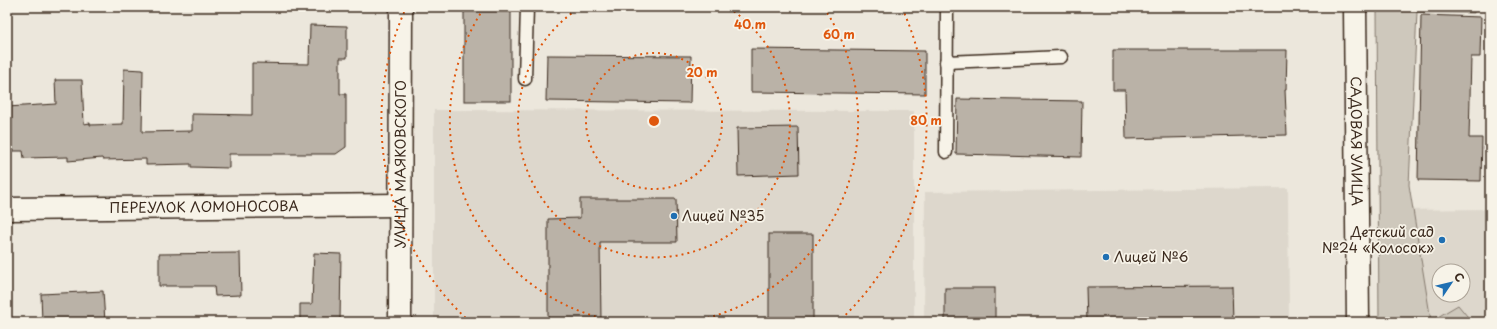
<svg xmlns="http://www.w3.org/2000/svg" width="1497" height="329" viewBox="0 0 1497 329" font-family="'Playpen Sans',sans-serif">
  <rect width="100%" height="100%" fill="#ece7dc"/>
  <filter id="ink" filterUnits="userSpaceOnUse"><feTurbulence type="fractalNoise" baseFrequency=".025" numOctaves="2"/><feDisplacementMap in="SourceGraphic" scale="8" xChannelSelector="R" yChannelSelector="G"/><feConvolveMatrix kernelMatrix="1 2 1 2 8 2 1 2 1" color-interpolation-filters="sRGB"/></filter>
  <g filter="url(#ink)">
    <g fill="#ddd7cc" fill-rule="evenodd">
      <path d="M 434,110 L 914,111 L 914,322 L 434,322 Z"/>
      <path d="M 1288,188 L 1289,322 L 924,322 L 925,192 Z"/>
      <path d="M 1490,209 L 1490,322 L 1394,322 L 1393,210 ZM 1439,271 L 1463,271 L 1463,295 L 1439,295 Z"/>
    </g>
    <path fill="#cec8bc" stroke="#84796d" d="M 1377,7 L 1474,7 L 1474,13 L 1417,12 L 1409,185 L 1431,321 L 1458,305 L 1472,322 L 1379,322 Z"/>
    <g fill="#bab2a7" stroke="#3b2a1e">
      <rect x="464" y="7" width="47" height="94"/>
      <path d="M 1421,15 L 1481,17 L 1480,57 L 1471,57 L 1469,138 L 1482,138 L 1481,181 L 1418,180 Z"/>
      <path d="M 310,25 L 347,26 L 347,58 L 340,58 L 340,94 L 346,94 L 346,147 L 336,154 L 229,154 L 229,168 L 191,167 L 191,164 L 146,165 L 146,159 L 103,160 L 102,158 L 68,161 L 68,157 L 24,158 L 23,151 L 7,151 L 7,107 L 56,104 L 55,80 L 82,80 L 84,124 L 90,123 L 90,125 L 123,124 L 124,69 L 143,70 L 142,132 L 192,131 L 192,114 L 252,115 L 252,63 L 309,64 Z"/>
      <path d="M 751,49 L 925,51 L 925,94 L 751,92 Z"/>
      <path d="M 1113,50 L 1287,50 L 1286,90 L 1285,90 L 1287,135 L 1126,139 L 1125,90 L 1113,90 Z"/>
      <path d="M 547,55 L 691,56 L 690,103 L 546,101 Z"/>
      <path d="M 957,99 L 1082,101 L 1081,157 L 956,154 Z"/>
      <path d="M 798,127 L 799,174 L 738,176 L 737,128 Z"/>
      <path d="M 580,199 L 676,199 L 677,242 L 600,242 L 601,322 L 548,322 L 548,219 L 580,218 Z"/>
      <rect x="769" y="234" width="44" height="88"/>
      <path d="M 240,253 L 241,295 L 215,296 L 214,286 L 159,286 L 159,254 Z"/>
      <path d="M 314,253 L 341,254 L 340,322 L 300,322 L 300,304 L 312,304 Z"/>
      <path d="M 1232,286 L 1233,322 L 1087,322 L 1086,287 Z"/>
      <rect x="945" y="288" width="50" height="34"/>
      <path d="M 103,291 L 105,322 L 42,322 L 41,294 Z"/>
    </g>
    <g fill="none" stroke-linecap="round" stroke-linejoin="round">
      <g stroke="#3b2a1e" stroke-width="15">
        <g id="lane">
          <path d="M 946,62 L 1061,57"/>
          <path d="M 525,79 L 527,7"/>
          <path d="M 946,152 L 947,7"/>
        </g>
      </g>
      <g stroke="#3b2a1e" stroke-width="25">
        <g id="street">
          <path id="s1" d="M 7,209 L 400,205"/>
        </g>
      </g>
      <g stroke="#3b2a1e" stroke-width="25">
        <g id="secondary">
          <path id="s2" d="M 1355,7 L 1358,322"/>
        </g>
      </g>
      <g stroke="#3b2a1e" stroke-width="25">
        <g id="primary">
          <path id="s3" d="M 400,322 L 401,7"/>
        </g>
      </g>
      <use href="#lane" stroke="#f7f3e8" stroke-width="12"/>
      <use href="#street" stroke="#f7f3e8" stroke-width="22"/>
      <use href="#secondary" stroke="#f7f3e8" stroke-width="22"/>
      <use href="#primary" stroke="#f7f3e8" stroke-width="22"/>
    </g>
  </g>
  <g fill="none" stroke="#df570d" stroke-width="2" stroke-dasharray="2 4">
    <circle cx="654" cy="121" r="68"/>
    <path d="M729 8A136 136 0 1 1 579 8"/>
    <path d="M619 322A204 204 0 0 1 484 8M824 8A204 204 0 0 1 689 322"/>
    <path d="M470 322A272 272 0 0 1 406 8M902 8A272 272 0 0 1 838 322"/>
  </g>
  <g fill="#1f6fb2" stroke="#f7f3e8" stroke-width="1.5">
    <circle cx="674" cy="216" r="4"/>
    <circle cx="1442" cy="240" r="4"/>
    <circle cx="1106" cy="257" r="4"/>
  </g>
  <g text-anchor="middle" stroke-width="3.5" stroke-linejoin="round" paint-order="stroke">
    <g font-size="14" fill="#3b2a1e" stroke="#f7f3e8">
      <text dy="5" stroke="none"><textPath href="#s2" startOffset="134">САДОВАЯ УЛИЦА</textPath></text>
      <text dy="5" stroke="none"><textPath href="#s3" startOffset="158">УЛИЦА МАЯКОВСКОГО</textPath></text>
      <text dy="5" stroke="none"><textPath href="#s1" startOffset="197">ПЕРЕУЛОК ЛОМОНОСОВА</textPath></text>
    </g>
    <g font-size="14" fill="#3b2a1e" stroke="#f7f3e8" text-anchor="start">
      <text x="682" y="221">Лицей №35</text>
      <text x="1434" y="237" text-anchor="end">Детский сад<tspan x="1434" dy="16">№24 «Колосок»</tspan></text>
      <text x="1114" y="262">Лицей №6</text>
    </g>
  </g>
  <circle cx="654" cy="121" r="6" fill="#df570d" stroke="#f7f3e8" stroke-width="2"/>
  <g font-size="12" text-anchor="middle" font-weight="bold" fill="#df570d" stroke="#f7f3e8" stroke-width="3.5" stroke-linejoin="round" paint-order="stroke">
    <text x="750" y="29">40 m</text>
    <text x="839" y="39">60 m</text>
    <text x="702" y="77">20 m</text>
    <text x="926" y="125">80 m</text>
  </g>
  <rect width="1497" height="329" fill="none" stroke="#f7f3e8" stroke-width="24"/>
  <rect x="12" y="12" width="1473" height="305" fill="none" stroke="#3b2a1e" stroke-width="1.5" filter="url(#ink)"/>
  <g transform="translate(1451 283) rotate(55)"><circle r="19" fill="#f7f3e8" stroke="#aca397"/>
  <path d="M0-3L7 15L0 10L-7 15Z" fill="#1f6fb2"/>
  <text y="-6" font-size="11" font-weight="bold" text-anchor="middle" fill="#3b2a1e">С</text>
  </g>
</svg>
